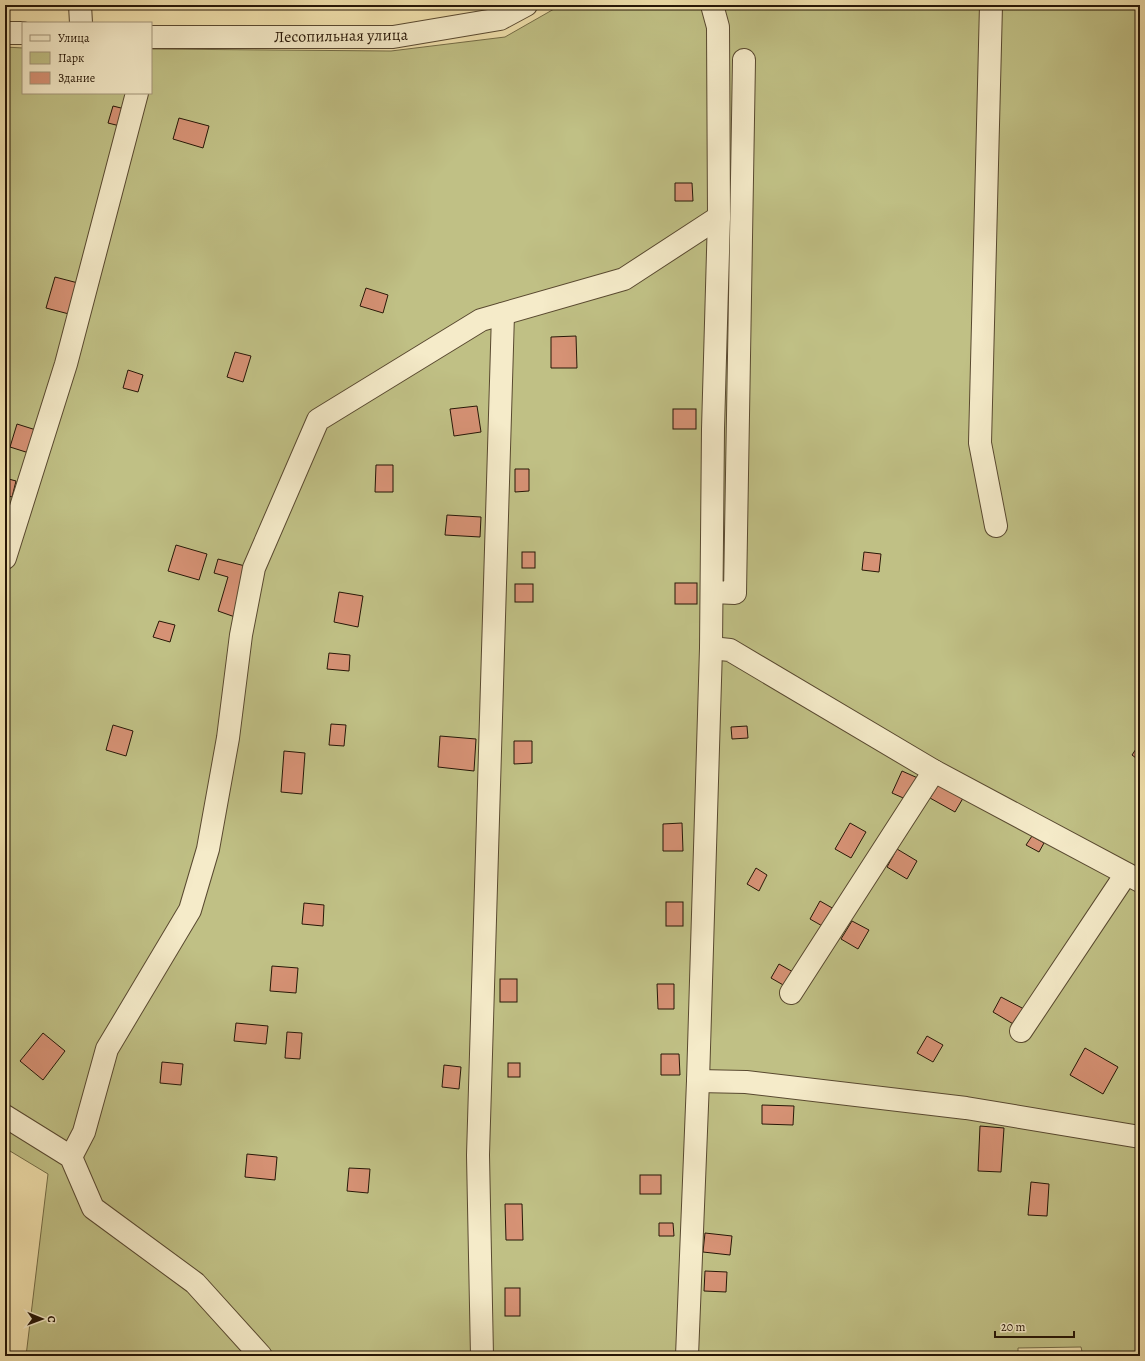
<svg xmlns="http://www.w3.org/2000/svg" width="1145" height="1361" viewBox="0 0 1145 1361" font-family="Alegreya,serif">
  <rect width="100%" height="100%" fill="#f0e0ac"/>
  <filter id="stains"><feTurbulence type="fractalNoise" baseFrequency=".005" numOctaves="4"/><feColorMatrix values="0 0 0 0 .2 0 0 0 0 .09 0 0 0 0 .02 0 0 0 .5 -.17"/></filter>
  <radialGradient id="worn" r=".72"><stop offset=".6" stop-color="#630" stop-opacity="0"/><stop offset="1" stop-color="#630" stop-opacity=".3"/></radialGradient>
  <path fill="#c0c085" stroke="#746c46" d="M 561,5 L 1140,5 L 1140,1356 L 1083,1356 L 1081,1347 L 1018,1348 L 1018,1356 L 26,1356 L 48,1174 L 5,1148 L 5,47 L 23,48 L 23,93 L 151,93 L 151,49 L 391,51 L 505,37 Z"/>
  <g fill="#d69275" stroke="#271707">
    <path d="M 113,106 L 125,109 L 120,126 L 108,123 Z"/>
    <path d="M 179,118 L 209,126 L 203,148 L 173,139 Z"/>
    <path d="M 675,183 L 692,183 L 693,201 L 675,201 Z"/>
    <path d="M 55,277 L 78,283 L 69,314 L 46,308 Z"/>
    <path d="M 366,288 L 388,295 L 383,313 L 360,306 Z"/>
    <path d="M 576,336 L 577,368 L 551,368 L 551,337 Z"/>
    <path d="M 235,352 L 251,356 L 243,382 L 227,377 Z"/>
    <path d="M 128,370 L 143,375 L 138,392 L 123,388 Z"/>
    <path d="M 477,406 L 481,432 L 454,436 L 450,409 Z"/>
    <rect x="673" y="409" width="23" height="20"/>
    <path d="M 17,424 L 36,430 L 29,453 L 10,447 Z"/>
    <path d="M 376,465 L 393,465 L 393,492 L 375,492 Z"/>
    <path d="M 515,469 L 529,469 L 529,491 L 515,492 Z"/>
    <path d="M 5,478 L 16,481 L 12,497 L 5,495 Z"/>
    <path d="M 447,515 L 481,517 L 480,537 L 445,535 Z"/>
    <path d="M 176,545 L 207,554 L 199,580 L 168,571 Z"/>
    <rect x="522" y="552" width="13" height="16"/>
    <path d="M 864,552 L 881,554 L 879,572 L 862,570 Z"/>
    <path d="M 218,559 L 249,567 L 235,617 L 218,611 L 228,577 L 214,573 Z"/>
    <rect x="675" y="583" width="22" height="21"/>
    <rect x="515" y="584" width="18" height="18"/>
    <path d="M 339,592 L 363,596 L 358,627 L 334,622 Z"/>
    <path d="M 159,621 L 175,625 L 170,642 L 153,637 Z"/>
    <path d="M 329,653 L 350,655 L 349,671 L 327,669 Z"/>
    <path d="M 331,724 L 346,725 L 344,746 L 329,745 Z"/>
    <path d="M 113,725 L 133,731 L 126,756 L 106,750 Z"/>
    <path d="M 747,726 L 748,738 L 732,739 L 731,727 Z"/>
    <path d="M 440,736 L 476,739 L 474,771 L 438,767 Z"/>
    <path d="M 514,741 L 532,741 L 532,763 L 514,764 Z"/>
    <path d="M 1140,743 L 1140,761 L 1132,755 Z"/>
    <path d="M 284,751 L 305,753 L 302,794 L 281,792 Z"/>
    <path d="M 902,771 L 920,779 L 910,801 L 892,793 Z"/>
    <path d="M 940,779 L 966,793 L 955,812 L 930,798 Z"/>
    <path d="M 682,823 L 683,851 L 663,851 L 663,824 Z"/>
    <path d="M 850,823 L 866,832 L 851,858 L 835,849 Z"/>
    <path d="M 1032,836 L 1044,843 L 1039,852 L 1026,845 Z"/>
    <path d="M 897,849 L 917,861 L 907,879 L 887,867 Z"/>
    <path d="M 756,868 L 767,875 L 759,891 L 747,884 Z"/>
    <path d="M 820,901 L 834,909 L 824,927 L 810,919 Z"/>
    <rect x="666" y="902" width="17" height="24"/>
    <path d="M 304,903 L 324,905 L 323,926 L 302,924 Z"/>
    <path d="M 852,921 L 869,930 L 858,949 L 841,939 Z"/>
    <path d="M 779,964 L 793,972 L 785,986 L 771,978 Z"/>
    <path d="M 272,966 L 298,968 L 296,993 L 270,991 Z"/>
    <rect x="500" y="979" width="17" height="23"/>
    <path d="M 657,984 L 674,984 L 674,1009 L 658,1009 Z"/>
    <path d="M 1001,997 L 1024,1009 L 1015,1025 L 993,1012 Z"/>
    <path d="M 236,1023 L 268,1026 L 266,1044 L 234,1041 Z"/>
    <path d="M 287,1032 L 302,1033 L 300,1059 L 285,1058 Z"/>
    <path d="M 43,1033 L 65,1051 L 43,1080 L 20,1061 Z"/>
    <path d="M 927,1036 L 943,1045 L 933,1062 L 917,1053 Z"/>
    <path d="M 1085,1048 L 1118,1067 L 1103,1094 L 1070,1075 Z"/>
    <path d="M 661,1054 L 679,1054 L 680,1075 L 661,1075 Z"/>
    <path d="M 162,1062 L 183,1064 L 181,1085 L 160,1083 Z"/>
    <rect x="508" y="1063" width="12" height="14"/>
    <path d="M 444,1065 L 461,1067 L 459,1089 L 442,1087 Z"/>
    <path d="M 762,1105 L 794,1106 L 793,1125 L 762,1124 Z"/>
    <path d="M 980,1126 L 1004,1128 L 1001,1172 L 978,1171 Z"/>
    <path d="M 247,1154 L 277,1157 L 275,1180 L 245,1177 Z"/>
    <path d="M 349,1168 L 370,1169 L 368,1193 L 347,1191 Z"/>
    <rect x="640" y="1175" width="21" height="19"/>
    <path d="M 1031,1182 L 1049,1184 L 1047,1216 L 1028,1215 Z"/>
    <path d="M 505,1204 L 522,1204 L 523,1240 L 506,1240 Z"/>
    <path d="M 659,1223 L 673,1223 L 674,1236 L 659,1236 Z"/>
    <path d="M 705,1233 L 732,1236 L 730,1255 L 703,1252 Z"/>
    <path d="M 705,1271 L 727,1272 L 726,1292 L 704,1291 Z"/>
    <rect x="505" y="1288" width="15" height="28"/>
  </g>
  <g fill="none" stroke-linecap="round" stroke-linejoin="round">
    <g stroke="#594930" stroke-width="24">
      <g id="minor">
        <path d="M 80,5 L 81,23"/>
        <path d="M 991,5 L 980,443 L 996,526"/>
        <path d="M 5,33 L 23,33"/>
        <path d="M 151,37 L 393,37 L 500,19 L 526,5"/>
        <path d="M 5,558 L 66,364 L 137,93"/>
        <path d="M 712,592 L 735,593 L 744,60"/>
        <path d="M 711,648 L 730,650 L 934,771 L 1140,881"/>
        <path d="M 791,993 L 934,771"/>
        <path d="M 1021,1031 L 1126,874"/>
        <path d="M 698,1081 L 746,1082 L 966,1108 L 1140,1137"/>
        <path d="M 5,1116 L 71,1157 L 93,1208 L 195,1283 L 261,1356"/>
        <path d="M 71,1157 L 84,1132 L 107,1049 L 190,910 L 208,849 L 228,738 L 241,635 L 254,568 L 318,420 L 481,320 L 624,279 L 719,217"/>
        <path d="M 482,1356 L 478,1155 L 503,314"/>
        <path d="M 687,1356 L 698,1081 L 711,648 L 713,429 L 719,217 L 718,27 L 712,5"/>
      </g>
    </g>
    <use href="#minor" stroke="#f5ebc9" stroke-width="22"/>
  </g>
  <g text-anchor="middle" stroke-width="4" stroke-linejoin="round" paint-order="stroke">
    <g font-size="16" fill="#271707" stroke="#f5ebc9">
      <text transform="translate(341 35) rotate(-1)" y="6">Лесопильная улица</text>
    </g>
  </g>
  <rect width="1145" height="1361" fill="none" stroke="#f0e0ac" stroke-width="20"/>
  <rect x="6" y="6" width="1133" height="1349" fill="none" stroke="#271707" stroke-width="2"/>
  <rect x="10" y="10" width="1125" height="1341" fill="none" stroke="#271707"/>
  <rect x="22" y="22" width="130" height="72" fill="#f5ebc9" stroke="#a3967b"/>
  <rect x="30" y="35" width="20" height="6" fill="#f5ebc9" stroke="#a3967b"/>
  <text x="58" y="42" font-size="12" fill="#271707">Улица</text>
  <rect x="30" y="52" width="20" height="12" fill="#c0c085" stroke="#a3967b"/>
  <text x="58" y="62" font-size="12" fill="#271707">Парк</text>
  <rect x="30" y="72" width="20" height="12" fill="#d69275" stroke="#a3967b"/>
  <text x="58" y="82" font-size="12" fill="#271707">Здание</text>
  <g transform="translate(42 1319) rotate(91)" stroke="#f5ebc9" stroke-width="3" paint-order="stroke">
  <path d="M0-3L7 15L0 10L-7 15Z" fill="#271707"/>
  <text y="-6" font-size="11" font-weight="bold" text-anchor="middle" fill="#271707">С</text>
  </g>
  <path d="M995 1331v6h79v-6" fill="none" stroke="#271707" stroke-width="2"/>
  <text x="1001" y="1331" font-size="12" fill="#271707" stroke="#f5ebc9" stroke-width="3" paint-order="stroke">20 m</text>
  <rect width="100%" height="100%" filter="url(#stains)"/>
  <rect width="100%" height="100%" fill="url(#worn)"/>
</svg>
